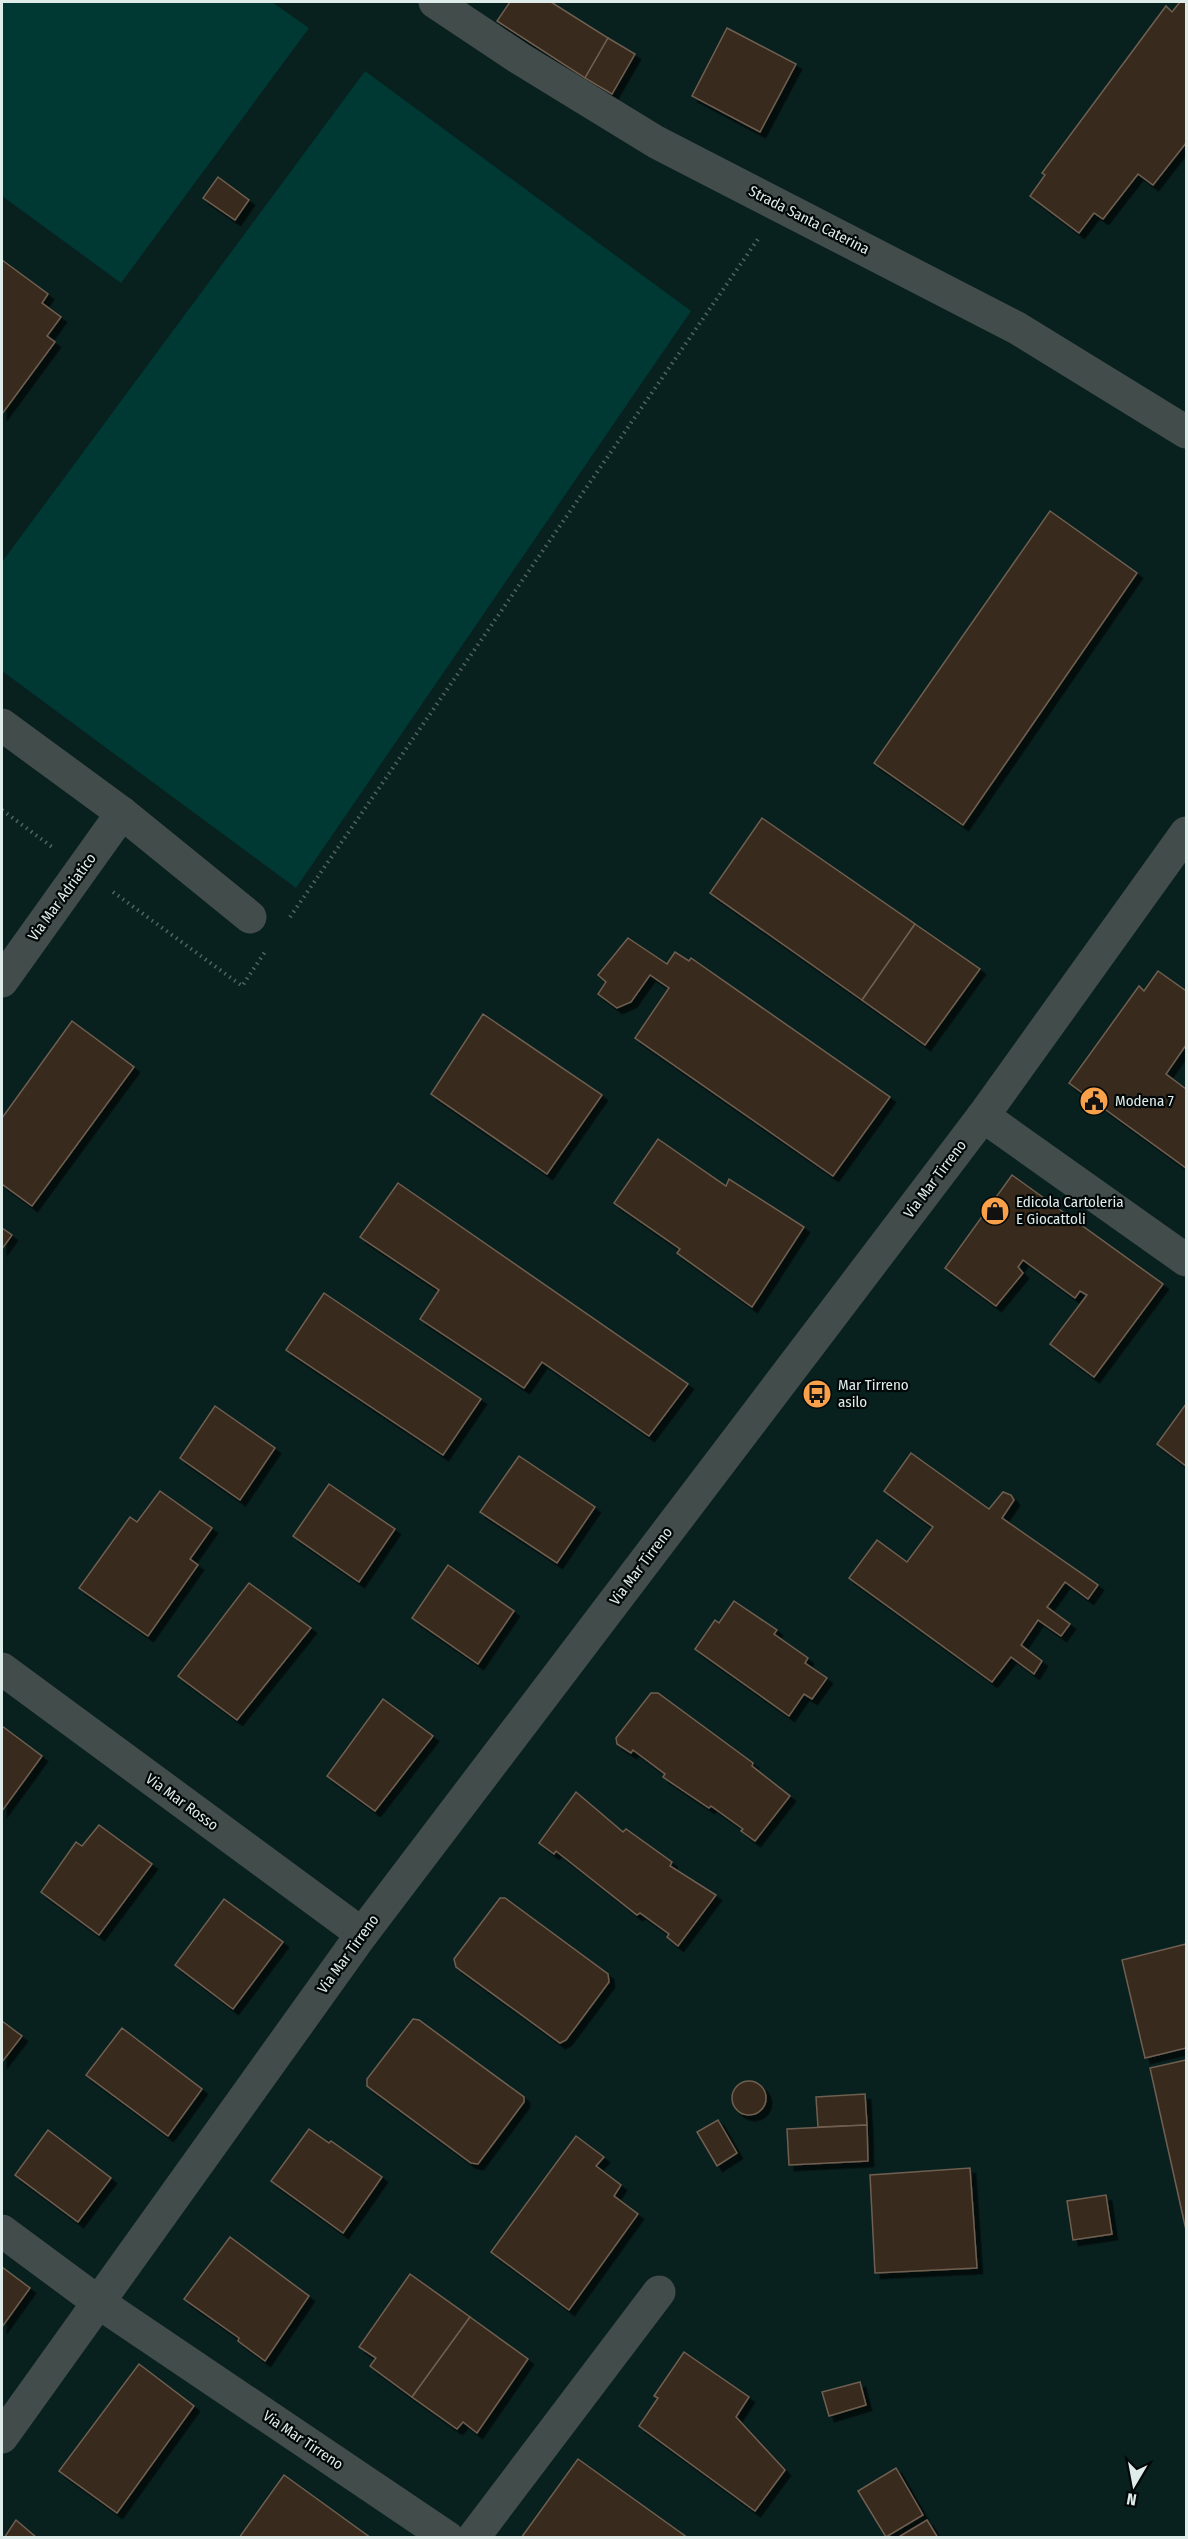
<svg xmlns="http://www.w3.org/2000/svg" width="1188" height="2539" viewBox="0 0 1188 2539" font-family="'Fira Sans Condensed',sans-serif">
  <defs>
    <filter id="shadow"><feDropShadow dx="5.5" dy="5.5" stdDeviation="0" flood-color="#0009"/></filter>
  </defs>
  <rect width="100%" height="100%" fill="#08201e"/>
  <g fill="#003834">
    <path d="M 2,2 L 272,2 L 309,28 L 121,283 L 2,196 Z"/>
    <path d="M 365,71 L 691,311 L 296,888 L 2,671 L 2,562 Z"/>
  </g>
  <g fill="#37291c" stroke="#6f5f51" stroke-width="1.5" filter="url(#shadow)">
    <path d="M 510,2 L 551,2 L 608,38 L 585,78 L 497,21 Z"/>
    <path d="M 1180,2 L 1186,2 L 1186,143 L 1153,185 L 1138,174 L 1103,219 L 1094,213 L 1079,233 L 1030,196 L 1045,175 L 1042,173 L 1166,6 L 1172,12 Z"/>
    <path d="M 727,28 L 796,64 L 760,132 L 692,96 Z"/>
    <path d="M 608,38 L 635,54 L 612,94 L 585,78 Z"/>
    <path d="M 218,177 L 249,200 L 235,220 L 203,198 Z"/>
    <path d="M 2,260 L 48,294 L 42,303 L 61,317 L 47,336 L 55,342 L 2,414 Z"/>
    <path d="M 1050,511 L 1137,573 L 963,825 L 874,763 Z"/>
    <path d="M 762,818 L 915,924 L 862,1000 L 710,893 Z"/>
    <path d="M 915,924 L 980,969 L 925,1045 L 862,1000 Z"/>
    <path d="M 628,938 L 667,964 L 675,952 L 689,961 L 691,958 L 890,1097 L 833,1176 L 635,1038 L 669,988 L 650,975 L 631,1002 L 617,1008 L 598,994 L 606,982 L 598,975 Z"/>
    <path d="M 1158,971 L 1186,991 L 1186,1045 L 1166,1074 L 1186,1089 L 1186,1168 L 1069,1083 L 1139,986 L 1144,991 Z"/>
    <path d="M 483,1014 L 602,1095 L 547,1174 L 431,1094 Z"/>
    <path d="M 72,1021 L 134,1067 L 32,1206 L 2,1184 L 2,1118 Z"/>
    <path d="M 658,1139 L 726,1186 L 729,1179 L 804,1227 L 752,1307 L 677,1253 L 680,1249 L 614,1203 Z"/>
    <path d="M 1012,1175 L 1163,1284 L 1094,1377 L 1050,1344 L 1087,1295 L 1080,1291 L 1075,1298 L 1023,1260 L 1018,1267 L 1023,1273 L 996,1306 L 945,1268 Z"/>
    <path d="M 398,1183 L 688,1384 L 649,1436 L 542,1362 L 524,1388 L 420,1319 L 439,1290 L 360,1237 Z"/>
    <path d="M 2,1228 L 12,1235 L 2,1249 Z"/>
    <path d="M 324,1293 L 481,1399 L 443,1455 L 286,1350 Z"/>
    <path d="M 1186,1404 L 1186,1466 L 1157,1444 Z"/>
    <path d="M 215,1406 L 275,1448 L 240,1500 L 180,1458 Z"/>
    <path d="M 911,1453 L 989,1509 L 1003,1492 L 1011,1495 L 1014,1500 L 1002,1518 L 1098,1585 L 1088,1599 L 1065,1582 L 1047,1607 L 1070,1624 L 1061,1636 L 1038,1620 L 1021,1645 L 1042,1661 L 1034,1674 L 1011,1657 L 992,1682 L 849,1578 L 877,1540 L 907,1562 L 933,1527 L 884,1491 Z"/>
    <path d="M 519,1456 L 595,1507 L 557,1563 L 480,1512 Z"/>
    <path d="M 329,1484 L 395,1529 L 359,1582 L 293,1536 Z"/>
    <path d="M 160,1491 L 212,1528 L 190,1559 L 198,1565 L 148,1636 L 79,1588 L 130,1517 L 137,1522 Z"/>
    <path d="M 448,1565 L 514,1611 L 478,1664 L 412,1618 Z"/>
    <path d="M 249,1583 L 311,1628 L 237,1720 L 178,1676 Z"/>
    <path d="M 734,1601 L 777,1630 L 774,1634 L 808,1658 L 805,1663 L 827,1678 L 812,1699 L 804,1694 L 789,1716 L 695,1649 L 715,1620 L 719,1623 Z"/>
    <path d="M 651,1693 L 658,1693 L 753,1763 L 752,1766 L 790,1796 L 755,1841 L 741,1831 L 743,1829 L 711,1806 L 709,1808 L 663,1777 L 665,1774 L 633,1750 L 631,1753 L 617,1744 L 616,1738 Z"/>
    <path d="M 383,1699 L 433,1736 L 375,1811 L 327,1776 Z"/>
    <path d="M 2,1726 L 42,1756 L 2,1811 Z"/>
    <path d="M 576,1792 L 623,1832 L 626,1829 L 672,1862 L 670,1866 L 716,1895 L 678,1946 L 667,1937 L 669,1934 L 640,1913 L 637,1915 L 556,1851 L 554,1854 L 539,1843 Z"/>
    <path d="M 99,1825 L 152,1864 L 99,1935 L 41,1892 L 76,1842 L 82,1846 Z"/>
    <path d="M 500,1898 L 505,1898 L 608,1974 L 609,1982 L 566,2040 L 560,2043 L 456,1967 L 454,1959 Z"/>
    <path d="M 224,1899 L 283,1942 L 233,2009 L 175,1965 Z"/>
    <path d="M 1186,1944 L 1186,2048 L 1145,2058 L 1122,1960 Z"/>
    <path d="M 413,2019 L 419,2020 L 524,2097 L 524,2102 L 478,2164 L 471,2163 L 367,2086 L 367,2079 Z"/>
    <path d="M 2,2021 L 22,2036 L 2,2062 Z"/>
    <path d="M 122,2028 L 202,2089 L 168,2136 L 86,2075 Z"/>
    <path d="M 1186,2060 L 1186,2230 L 1150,2068 Z"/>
    <circle cx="749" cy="2098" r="17"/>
    <path d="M 865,2094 L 867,2125 L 818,2127 L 816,2097 Z"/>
    <path d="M 718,2120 L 737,2153 L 717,2166 L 697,2132 Z"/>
    <path d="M 867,2125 L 868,2161 L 789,2165 L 787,2129 Z"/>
    <path d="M 309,2129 L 329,2143 L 331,2141 L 382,2177 L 343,2233 L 271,2181 Z"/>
    <path d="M 48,2130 L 111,2178 L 78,2222 L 15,2175 Z"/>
    <path d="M 576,2136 L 604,2157 L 596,2166 L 621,2185 L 614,2196 L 638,2214 L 569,2310 L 491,2252 Z"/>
    <path d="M 970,2168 L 977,2268 L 875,2273 L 870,2175 Z"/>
    <path d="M 1106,2195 L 1112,2234 L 1073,2240 L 1067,2201 Z"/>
    <path d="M 230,2237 L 309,2296 L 265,2361 L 238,2341 L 239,2338 L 184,2299 Z"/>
    <path d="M 2,2267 L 30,2288 L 2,2327 Z"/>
    <path d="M 410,2274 L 470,2317 L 412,2397 L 370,2366 L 376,2358 L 359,2347 Z"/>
    <path d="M 470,2317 L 528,2359 L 477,2433 L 463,2422 L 457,2429 L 412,2397 Z"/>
    <path d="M 684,2352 L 749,2397 L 736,2417 L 785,2470 L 755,2511 L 639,2426 L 658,2398 L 654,2396 Z"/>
    <path d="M 139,2364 L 194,2406 L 117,2513 L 59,2471 Z"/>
    <path d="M 860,2382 L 866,2405 L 829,2416 L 822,2392 Z"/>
    <path d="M 578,2459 L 688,2538 L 521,2538 Z"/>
    <path d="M 896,2468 L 923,2515 L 886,2537 L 858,2491 Z"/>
    <path d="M 284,2475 L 371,2538 L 239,2538 Z"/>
    <path d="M 16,2520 L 37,2538 L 4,2538 Z"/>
    <path d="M 927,2520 L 938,2538 L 897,2538 Z"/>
  </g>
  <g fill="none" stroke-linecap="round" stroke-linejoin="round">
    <g stroke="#516563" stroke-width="4" stroke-dasharray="1.5 4.5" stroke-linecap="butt">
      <path d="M 2,810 L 52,847"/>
      <path d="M 113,892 L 242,986 L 265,952"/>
      <path d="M 290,917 L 758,239"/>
    </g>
    <g stroke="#424c4b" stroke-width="33">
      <path d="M 435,2 L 519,58 L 656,142 L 1017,328 L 1186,432"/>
      <path d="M 2,725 L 122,813 L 250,917"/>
      <path d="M 2,981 L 122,813"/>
      <path d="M 983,1116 L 1186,1260"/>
      <path d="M 2,1669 L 362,1934"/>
      <path d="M 2,2231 L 98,2302 L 448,2538"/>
      <path d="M 2,2437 L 362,1934 L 983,1116 L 1186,833"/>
      <path d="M 473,2538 L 659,2292"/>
    </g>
  </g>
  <defs>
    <g id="civic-disc" transform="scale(1.5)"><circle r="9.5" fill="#f8a14a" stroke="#020807"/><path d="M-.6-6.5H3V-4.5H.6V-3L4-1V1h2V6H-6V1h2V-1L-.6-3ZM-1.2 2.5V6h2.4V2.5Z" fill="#111"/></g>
    <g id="shop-disc" transform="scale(1.5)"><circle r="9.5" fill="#f8a14a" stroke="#020807"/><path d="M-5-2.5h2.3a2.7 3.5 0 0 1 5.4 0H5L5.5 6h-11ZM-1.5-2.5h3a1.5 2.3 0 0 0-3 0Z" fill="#111"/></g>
    <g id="bus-disc" transform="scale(1.5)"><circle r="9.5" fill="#f8a14a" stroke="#020807"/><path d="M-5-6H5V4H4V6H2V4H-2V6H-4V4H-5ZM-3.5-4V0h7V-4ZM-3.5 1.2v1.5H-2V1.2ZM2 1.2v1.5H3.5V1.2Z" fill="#111"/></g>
  </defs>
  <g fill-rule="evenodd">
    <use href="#civic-disc" x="1094" y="1101"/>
    <use href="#shop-disc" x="995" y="1211"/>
    <use href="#bus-disc" x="817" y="1394"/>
  </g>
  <g text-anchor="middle" stroke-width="4.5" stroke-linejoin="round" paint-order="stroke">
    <g font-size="15" fill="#deecea" stroke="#020807">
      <text transform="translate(809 220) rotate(27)" y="5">Strada Santa Caterina</text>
      <text transform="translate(62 897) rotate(-54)" y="5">Via Mar Adriatico</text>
      <text transform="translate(935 1179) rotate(-53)" y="5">Via Mar Tirreno</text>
      <text transform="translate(641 1566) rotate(-53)" y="5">Via Mar Tirreno</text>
      <text transform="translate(182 1802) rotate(36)" y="5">Via Mar Rosso</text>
      <text transform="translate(348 1954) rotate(-54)" y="5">Via Mar Tirreno</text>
      <text transform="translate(303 2440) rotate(34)" y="5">Via Mar Tirreno</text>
    </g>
    <g font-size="15" fill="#deecea" stroke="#020807" text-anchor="start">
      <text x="1115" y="1106">Modena 7</text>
      <text x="1016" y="1207">Edicola Cartoleria<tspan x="1016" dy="17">E Giocattoli</tspan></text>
      <text x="838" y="1390">Mar Tirreno<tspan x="838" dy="17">asilo</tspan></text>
    </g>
  </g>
  <rect width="1188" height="2539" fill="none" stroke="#deecea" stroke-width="6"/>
  <g transform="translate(1134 2485) rotate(190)" stroke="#020807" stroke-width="4.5" paint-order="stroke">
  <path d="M0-4.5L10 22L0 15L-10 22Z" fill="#deecea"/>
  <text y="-9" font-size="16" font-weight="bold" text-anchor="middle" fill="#deecea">N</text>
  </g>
</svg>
